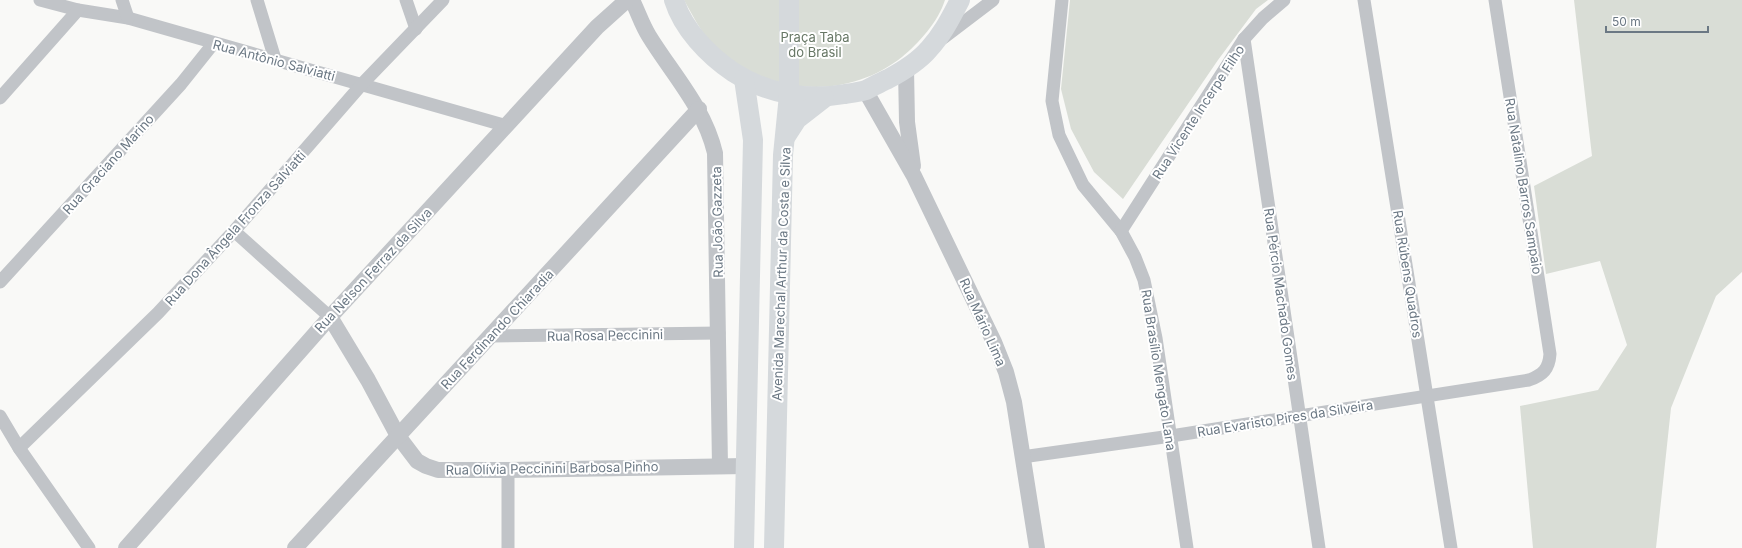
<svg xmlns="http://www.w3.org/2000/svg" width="1742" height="548" viewBox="0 0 1742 548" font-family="Inter,sans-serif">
  <rect width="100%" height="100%" fill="#f9f9f7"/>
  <g fill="#d9ddd6">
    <path d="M 684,0 L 945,0 C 938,22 919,43 902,57 C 845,102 765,95 714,45 C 701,33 693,16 684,0 Z"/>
    <path d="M 1070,0 L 1268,0 L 1256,9 L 1218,60 L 1123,199 L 1094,172 L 1071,129 L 1061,89 Z"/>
    <path d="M 1574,0 L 1742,0 L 1742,272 L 1716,296 L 1671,408 L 1656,548 L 1533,548 L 1520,406 L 1598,390 L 1627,345 L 1600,261 L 1546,274 L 1534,186 L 1592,156 Z"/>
  </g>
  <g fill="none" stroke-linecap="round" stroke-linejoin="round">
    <g stroke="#c1c4c8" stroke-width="13">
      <path d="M 40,0 L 78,10 L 128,18 L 507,126"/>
      <path d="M 122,0 L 128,18"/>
      <path d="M 257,0 L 275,59"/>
      <path d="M 406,0 L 416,29"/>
      <path d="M 1062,0 L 1052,101 L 1059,135 L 1083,185 L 1121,231 L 1135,257 L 1144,280 L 1156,338 L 1187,548"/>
      <path d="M 1364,0 L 1451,548"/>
      <path d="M 943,38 L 993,0"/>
      <path d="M 1244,39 L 1319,548"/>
      <path d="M 0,98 L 78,10"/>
      <path d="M 234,231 L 330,317"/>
      <path d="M 1121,231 L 1244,39 L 1263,18 L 1284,0"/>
      <path d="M 0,282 L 181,84 L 213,44"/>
      <path d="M 491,336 L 719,333"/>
      <path d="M 0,416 L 19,448 L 89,548"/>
      <path d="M 19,448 L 158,313 L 234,231 L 363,83 L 443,0"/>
      <path d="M 1022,457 L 1171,436 L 1529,380 C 1543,375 1549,369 1550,354 L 1495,0"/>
      <path d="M 508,548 L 508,470"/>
    </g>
    <g stroke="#c1c4c8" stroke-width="16">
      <path d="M 632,0 C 638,12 642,25 649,36 C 673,75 704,107 715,153 L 720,466"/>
      <path d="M 906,69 L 907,122 L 913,166"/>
      <path d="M 865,90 L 914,176 L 994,342 L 1006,372 L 1014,402 L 1037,548"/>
      <path d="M 330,317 L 368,380 L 398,436 L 417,461 L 426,466 L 438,470 L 508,470 L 746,466"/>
      <path d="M 126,548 L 330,317 L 597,27 L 627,0"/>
      <path d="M 295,548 L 699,109"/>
    </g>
    <g stroke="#d5d9dc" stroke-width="20">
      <path d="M 674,0 C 683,29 708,55 733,72 C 768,94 805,101 845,94 C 852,93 860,92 866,90 C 874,86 881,82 888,79 C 903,71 918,62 929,49 C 943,34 951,17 960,0"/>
      <path d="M 786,136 L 797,119 L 824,98"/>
      <path d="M 744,548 L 753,140 L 744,79"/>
      <path d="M 774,548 L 783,155 L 789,95 L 789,0"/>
    </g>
  </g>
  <g text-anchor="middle" stroke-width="4" stroke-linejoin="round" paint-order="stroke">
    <g font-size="13" fill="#677765" stroke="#fff">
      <text x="815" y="42">Praça Taba<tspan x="815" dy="15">do Brasil</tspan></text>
    </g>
    <g font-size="13" fill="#6b7884" stroke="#fff">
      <text transform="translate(274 60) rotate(15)" y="5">Rua Antônio Salviatti</text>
      <text transform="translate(1198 112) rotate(-57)" y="5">Rua Vicente Incerpe Filho</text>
      <text transform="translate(108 164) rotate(-48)" y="5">Rua Graciano Marino</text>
      <text transform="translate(1524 186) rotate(81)" y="5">Rua Natalino Barros Sampaio</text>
      <text transform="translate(717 222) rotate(-91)" y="5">Rua João Gazzeta</text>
      <text transform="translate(235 228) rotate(-48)" y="5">Rua Dona Ângela Fronza Salviatti</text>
      <text transform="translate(373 270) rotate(-47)" y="5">Rua Nelson Ferraz da Silva</text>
      <text transform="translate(781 274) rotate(-88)" y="5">Avenida Marechal Arthur da Costa e Silva</text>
      <text transform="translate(1408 274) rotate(81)" y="5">Rua Rúbens Quadros</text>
      <text transform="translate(1281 294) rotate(82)" y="5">Rua Pércio Machado Gomes</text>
      <text transform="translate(983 322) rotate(66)" y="5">Rua Mário Lima</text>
      <text transform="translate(497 329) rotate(-47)" y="5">Rua Ferdinando Chiaradia</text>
      <text transform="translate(605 335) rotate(-1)" y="5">Rua Rosa Peccinini</text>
      <text transform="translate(1159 370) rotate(81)" y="5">Rua Brasílio Mengato Lana</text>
      <text transform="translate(1285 418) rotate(-9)" y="5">Rua Evaristo Pires da Silveira</text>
      <text transform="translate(552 468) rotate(-1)" y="5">Rua Olívia Peccinini Barbosa Pinho</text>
    </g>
  </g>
  <path d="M1606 26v6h102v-6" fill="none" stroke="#6b7884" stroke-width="2"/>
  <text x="1612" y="26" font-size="12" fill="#6b7884" stroke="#ffffff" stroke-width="3" paint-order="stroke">50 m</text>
</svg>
